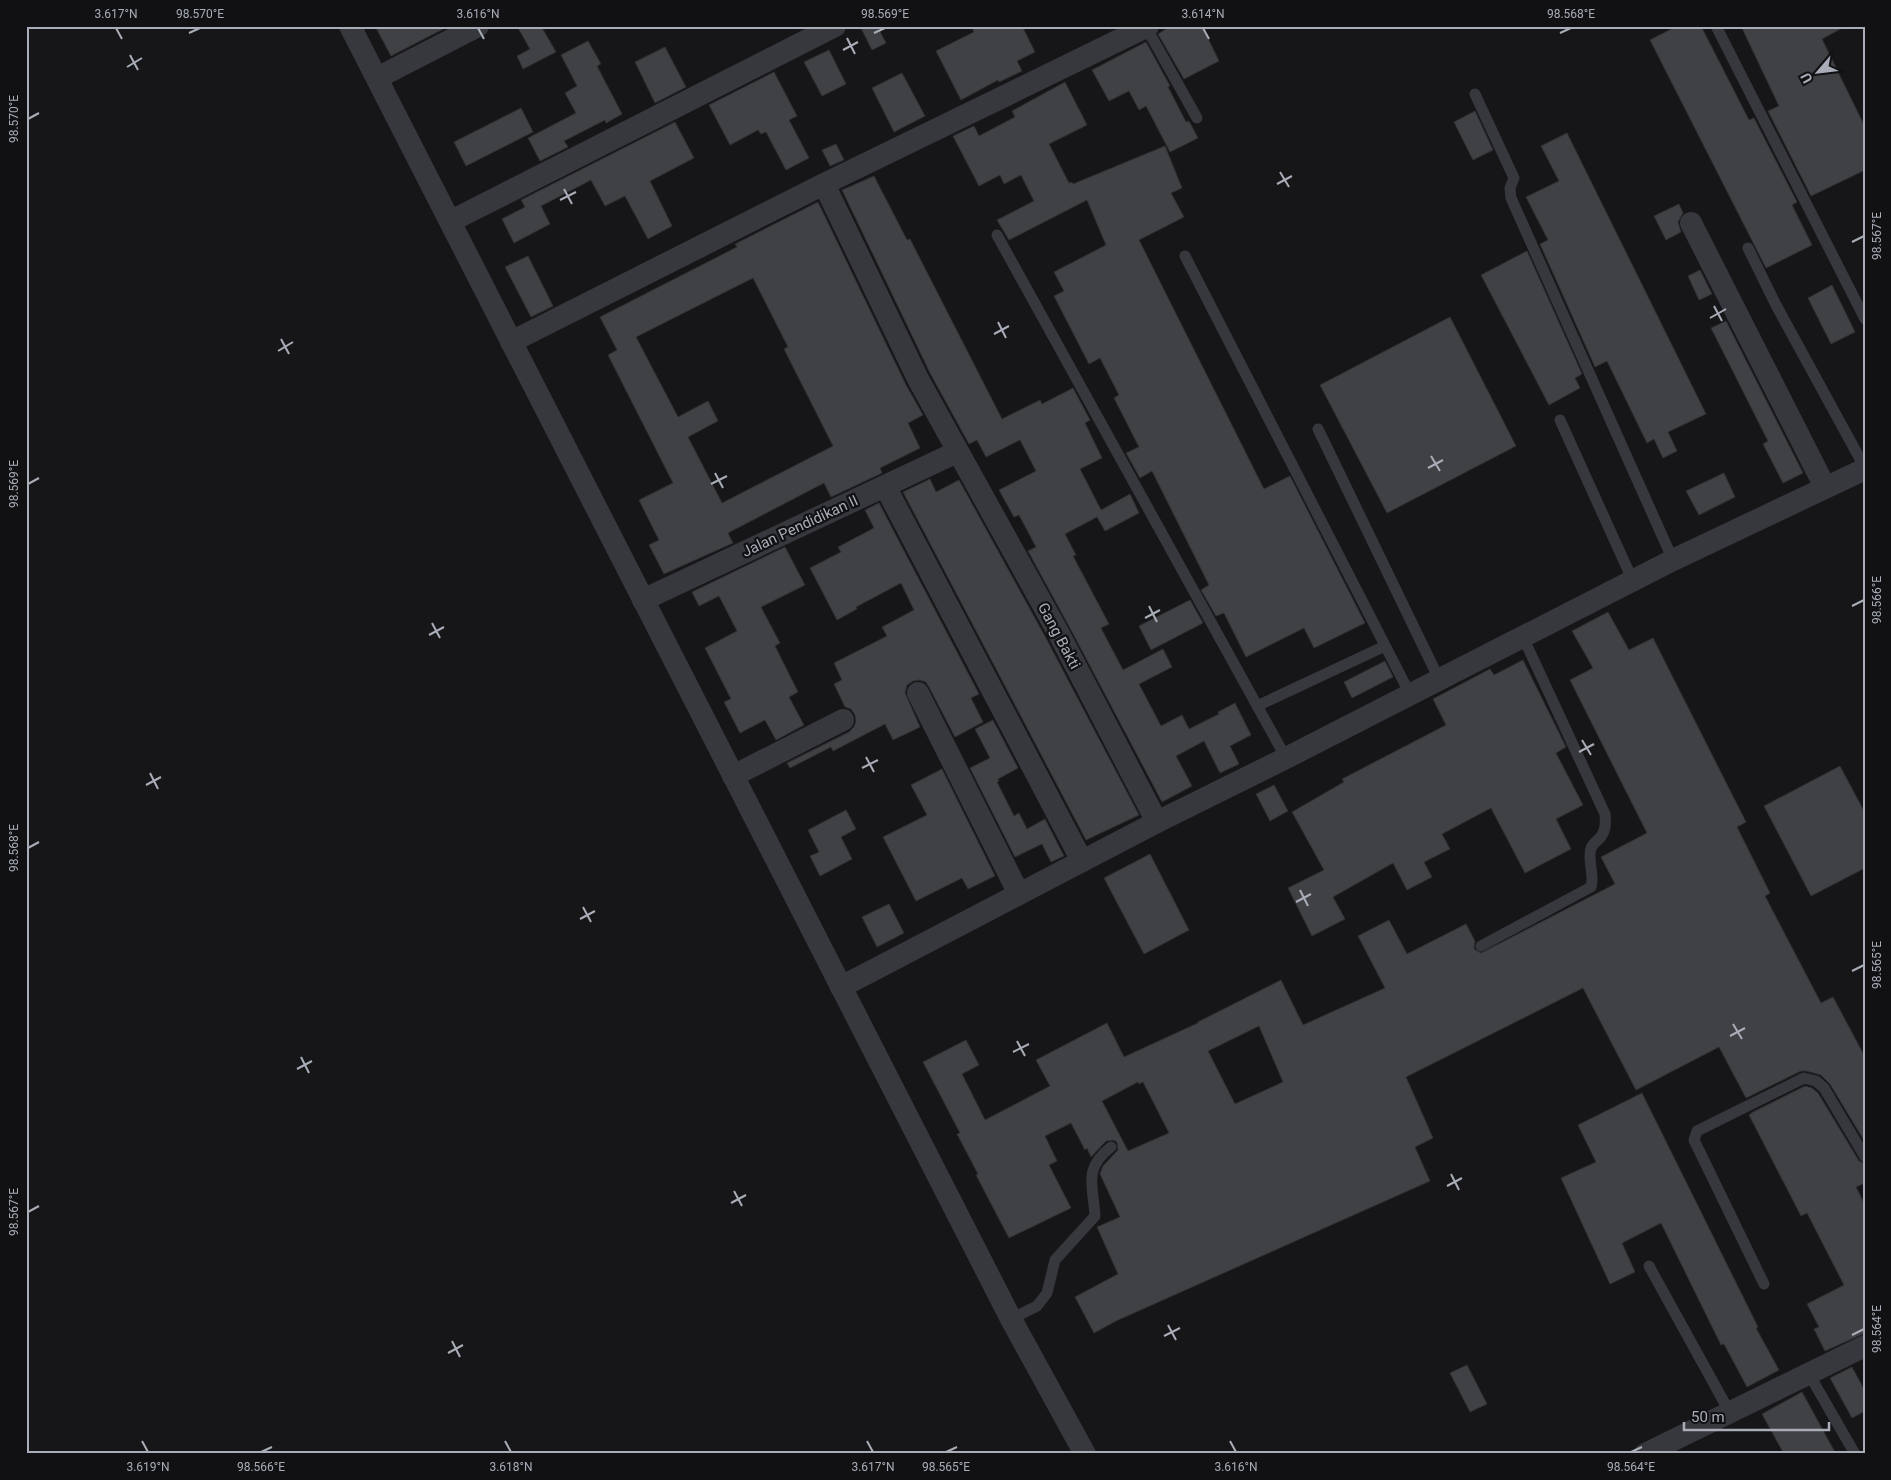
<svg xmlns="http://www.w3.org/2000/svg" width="1891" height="1480" font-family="Roboto,sans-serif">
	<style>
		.building { fill: #404145; stroke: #303034; fill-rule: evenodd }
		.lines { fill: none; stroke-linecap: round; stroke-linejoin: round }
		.lane { stroke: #37383d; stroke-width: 11 }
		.street { stroke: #37383d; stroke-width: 22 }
		.ticks { fill: none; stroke: #a8adb8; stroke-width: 2 }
		.labels { text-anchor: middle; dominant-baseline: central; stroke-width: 4.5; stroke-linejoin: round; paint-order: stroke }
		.street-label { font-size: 15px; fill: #a8adb8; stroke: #111113 }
		.neatline { fill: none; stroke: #a8adb8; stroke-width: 2 }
		.ticks-label { font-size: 12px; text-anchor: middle; fill: #a8adb8 }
	</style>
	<rect width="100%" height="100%" fill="#161618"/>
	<g class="building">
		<path d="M 375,26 L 449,26 L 391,56 Z"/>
		<path d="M 517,26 L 541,26 L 556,52 L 523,69 L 517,56 L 530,49 Z"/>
		<path d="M 860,26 L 877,26 L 886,43 L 872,50 Z"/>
		<path d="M 971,26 L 1022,26 L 1035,52 L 1017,61 L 1022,71 L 999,82 L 998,80 L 961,100 L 936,51 L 974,32 Z"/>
		<path d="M 1171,26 L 1202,26 L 1219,61 L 1184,79 L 1158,34 Z"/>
		<path d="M 1677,26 L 1701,26 L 1749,120 L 1754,118 L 1797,202 L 1792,205 L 1812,245 L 1766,268 L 1650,40 Z"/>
		<path d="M 1741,26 L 1846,26 L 1822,39 L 1865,127 L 1865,170 L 1811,196 L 1768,111 L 1779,106 Z"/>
		<path d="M 588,41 L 601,64 L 597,66 L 622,114 L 606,123 L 605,120 L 564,141 L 568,147 L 540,161 L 528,138 L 576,113 L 565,93 L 577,86 L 561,55 Z"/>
		<path d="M 1146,42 L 1170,86 L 1168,87 L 1186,122 L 1189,121 L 1198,138 L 1170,152 L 1146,106 L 1139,110 L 1129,91 L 1109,101 L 1092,70 Z"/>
		<path d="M 665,47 L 686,87 L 655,103 L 635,62 Z"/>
		<path d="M 829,50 L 846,84 L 822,96 L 804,62 Z"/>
		<path d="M 774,72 L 797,116 L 789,120 L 809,158 L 786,170 L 766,132 L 761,134 L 758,130 L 730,145 L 709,105 Z"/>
		<path d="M 902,73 L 925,116 L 894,132 L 872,88 Z"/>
		<path d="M 1065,82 L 1087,125 L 1049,144 L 1069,183 L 1072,182 L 1073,184 L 1165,146 L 1182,188 L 1171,193 L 1184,217 L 1139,240 L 1264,489 L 1290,476 L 1365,623 L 1314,648 L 1304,628 L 1246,657 L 1224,613 L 1216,616 L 1201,590 L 1209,585 L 1152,471 L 1140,478 L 1126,453 L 1139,447 L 1114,398 L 1119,395 L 1100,358 L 1089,364 L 1054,296 L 1064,291 L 1054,272 L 1106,245 L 1087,200 L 1009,240 L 997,220 L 1034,201 L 1021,175 L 1004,184 L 1000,175 L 979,186 L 953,136 L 974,126 L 979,136 L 1015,117 L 1012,111 Z"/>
		<path d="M 521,108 L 533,132 L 466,166 L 454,142 Z"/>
		<path d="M 1475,111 L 1493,150 L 1473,160 L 1454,122 Z"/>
		<path d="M 675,122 L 694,158 L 650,181 L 672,226 L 648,239 L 625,196 L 605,206 L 591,180 L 541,206 L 550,224 L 514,243 L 502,219 L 525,207 L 521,200 Z"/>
		<path d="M 1567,133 L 1706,414 L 1668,432 L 1677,451 L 1663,458 L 1654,439 L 1647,443 L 1607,361 L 1595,367 L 1540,244 L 1548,240 L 1526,197 L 1559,181 L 1541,146 Z"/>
		<path d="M 836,144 L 844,160 L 830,166 L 822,150 Z"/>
		<path d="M 874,176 L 907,240 L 910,239 L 1002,419 L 1040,400 L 1042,404 L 1073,388 L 1090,420 L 1085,423 L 1102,458 L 1080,469 L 1101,510 L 1130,494 L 1139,513 L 1105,531 L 1097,517 L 1065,534 L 1076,555 L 1073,556 L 1109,624 L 1101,628 L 1123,670 L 1163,649 L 1172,667 L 1139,684 L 1161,726 L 1182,715 L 1189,729 L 1219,714 L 1218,712 L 1235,703 L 1251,735 L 1230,746 L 1239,764 L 1220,773 L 1204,741 L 1176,756 L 1192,786 L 1162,802 L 1070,628 L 1028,551 L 1036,547 L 1019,515 L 1014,517 L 999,490 L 1036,471 L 1020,440 L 986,457 L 977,440 L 969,444 L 930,373 L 842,190 Z"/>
		<path d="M 818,202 L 906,385 L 923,415 L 908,423 L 920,448 L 880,468 L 882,473 L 831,497 L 824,483 L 728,533 L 733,543 L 664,574 L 649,545 L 659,540 L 639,500 L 673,483 L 608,355 L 617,350 L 600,317 L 737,247 L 735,244 ZM 753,278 L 788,347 L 784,349 L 833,446 L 722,503 L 688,437 L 718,421 L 708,401 L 678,417 L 636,337 Z"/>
		<path d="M 1679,204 L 1683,213 L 1678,222 L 1681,232 L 1666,240 L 1654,216 Z"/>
		<path d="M 1527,251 L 1582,374 L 1575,378 L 1580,388 L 1549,405 L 1481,275 Z"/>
		<path d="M 528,256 L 553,306 L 531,317 L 505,267 Z"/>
		<path d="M 1700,270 L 1712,294 L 1699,300 L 1688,276 Z"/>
		<path d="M 1832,285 L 1855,332 L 1831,344 L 1808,298 Z"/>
		<path d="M 1450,317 L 1516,446 L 1387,513 L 1320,385 Z"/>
		<path d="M 1726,321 L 1803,473 L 1783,483 L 1763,444 L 1768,441 L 1711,328 Z"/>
		<path d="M 1724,473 L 1735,497 L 1699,515 L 1686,491 Z"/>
		<path d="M 930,479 L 936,492 L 959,480 L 1047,640 L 1139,815 L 1086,840 L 903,492 Z"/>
		<path d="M 879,503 L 979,694 L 971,698 L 983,722 L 955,737 L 929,687 L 926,682 L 919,680 L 913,681 L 907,685 L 905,693 L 920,727 L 893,740 L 885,724 L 833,751 L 831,747 L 790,768 L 787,763 L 849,732 L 854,727 L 856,721 L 855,715 L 851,709 L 845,707 L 834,684 L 842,680 L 834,663 L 887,636 L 882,627 L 914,610 L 901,583 L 856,607 L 857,609 L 837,620 L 810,568 L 841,552 L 838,547 L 874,528 L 865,510 Z"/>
		<path d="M 785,547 L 805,585 L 761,607 L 780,643 L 775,646 L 798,692 L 789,697 L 804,725 L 776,740 L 765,720 L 740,733 L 724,702 L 731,699 L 705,648 L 737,631 L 719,596 L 699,606 L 692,592 Z"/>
		<path d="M 1190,600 L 1203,623 L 1151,650 L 1139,626 Z"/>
		<path d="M 1608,612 L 1629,650 L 1653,638 L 1746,822 L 1737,827 L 1770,893 L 1765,896 L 1821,1003 L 1833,997 L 1865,1057 L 1865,1142 L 1830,1084 L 1821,1075 L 1806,1071 L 1801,1071 L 1746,1098 L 1719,1047 L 1636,1090 L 1583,988 L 1406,1077 L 1433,1138 L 1415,1147 L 1430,1181 L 1116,1321 L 1094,1333 L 1075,1297 L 1118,1274 L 1097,1227 L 1120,1217 L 1100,1174 L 1103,1166 L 1118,1150 L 1117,1142 L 1113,1140 L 1106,1141 L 1091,1157 L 1087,1148 L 1085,1150 L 1071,1123 L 1045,1136 L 1057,1161 L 1049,1165 L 1071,1208 L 1009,1238 L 976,1175 L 978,1174 L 957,1134 L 960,1133 L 923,1062 L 966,1040 L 979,1065 L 962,1074 L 985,1120 L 1050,1086 L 1036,1060 L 1107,1023 L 1124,1057 L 1198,1023 L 1198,1022 L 1281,980 L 1303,1025 L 1385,988 L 1358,936 L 1389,920 L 1407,954 L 1466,924 L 1475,941 L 1474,949 L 1481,953 L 1615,884 L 1601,857 L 1647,833 L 1570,680 L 1593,668 L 1572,631 ZM 1259,1026 L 1283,1082 L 1235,1104 L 1208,1051 ZM 1138,1082 L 1139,1084 L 1143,1082 L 1169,1133 L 1128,1151 L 1102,1101 Z"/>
		<path d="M 1523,660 L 1566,747 L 1556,753 L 1583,805 L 1556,819 L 1571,849 L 1525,873 L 1491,808 L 1442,834 L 1450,849 L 1424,862 L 1432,877 L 1407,890 L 1393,863 L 1333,897 L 1345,919 L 1312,936 L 1288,888 L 1324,870 L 1292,812 L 1344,782 L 1342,779 L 1446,725 L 1433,699 L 1490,669 L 1494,675 Z"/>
		<path d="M 1385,661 L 1393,677 L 1352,698 L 1344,682 Z"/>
		<path d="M 993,720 L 1018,768 L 998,779 L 999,781 L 997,782 L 1014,816 L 1019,813 L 1027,829 L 1045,819 L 1064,856 L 1051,862 L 1042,844 L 1015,857 L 970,768 L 990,758 L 975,729 Z"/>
		<path d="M 1840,766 L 1865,813 L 1865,868 L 1811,896 L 1764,806 Z"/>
		<path d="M 942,769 L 995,876 L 968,889 L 962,878 L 916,901 L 883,837 L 927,815 L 911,785 Z"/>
		<path d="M 1274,785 L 1288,811 L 1270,821 L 1256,794 Z"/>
		<path d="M 846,810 L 856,829 L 841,837 L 852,859 L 820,876 L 810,856 L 819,852 L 808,830 Z"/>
		<path d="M 1150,854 L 1189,930 L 1144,954 L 1104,878 Z"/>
		<path d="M 889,904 L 904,933 L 877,947 L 862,917 Z"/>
		<path d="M 1805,1086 L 1812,1088 L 1818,1093 L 1859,1161 L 1865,1164 L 1865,1183 L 1856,1187 L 1865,1205 L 1865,1333 L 1825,1351 L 1814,1329 L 1819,1327 L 1807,1304 L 1844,1285 L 1807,1213 L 1801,1216 L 1749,1115 L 1753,1112 Z"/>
		<path d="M 1642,1093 L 1758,1327 L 1756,1328 L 1779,1370 L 1747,1387 L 1724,1344 L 1721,1345 L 1661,1223 L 1622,1243 L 1635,1272 L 1610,1284 L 1561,1178 L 1596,1162 L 1578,1125 Z"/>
		<path d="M 1467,1365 L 1487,1404 L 1470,1412 L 1450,1373 Z"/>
		<path d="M 1852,1367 L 1865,1391 L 1865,1411 L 1852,1418 L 1830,1378 Z"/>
		<path d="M 1802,1392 L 1836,1454 L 1784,1454 L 1762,1414 Z"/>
	</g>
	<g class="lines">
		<g class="lane">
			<path d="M 1716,26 L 1865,319"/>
			<path d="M 1146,27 L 1197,118"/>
			<path d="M 1475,94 L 1514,178 L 1510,188 L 1511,198 L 1673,560"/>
			<path d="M 997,235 L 1286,758"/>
			<path d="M 1748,248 L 1776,305 L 1865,468"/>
			<path d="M 1185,256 L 1410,694"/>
			<path d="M 1560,420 L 1633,581"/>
			<path d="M 1318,429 L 1439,679"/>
			<path d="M 1257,706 L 1385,646"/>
			<path d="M 1481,946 L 1591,887 C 1595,874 1587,862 1591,848 C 1593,844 1595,842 1599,839 C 1606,832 1606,823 1605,814 L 1523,637"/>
			<path d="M 1649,1266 L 1729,1411"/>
			<path d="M 1764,1284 L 1694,1140 L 1697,1131 L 1804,1078 L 1816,1081 L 1824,1088 L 1865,1157"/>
			<path d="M 1011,1319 L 1037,1306 L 1047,1293 L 1055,1260 L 1095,1216 C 1093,1184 1083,1169 1111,1147"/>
			<path d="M 1809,1374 L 1855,1454"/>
		</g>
		<g class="street">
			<path d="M 350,26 L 1011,1319 L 1085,1454"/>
			<path d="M 377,78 L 478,26"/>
			<path d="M 824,184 L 918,379 L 1059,634 L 1157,822"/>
			<path d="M 451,221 L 835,26"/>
			<path d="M 1691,223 L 1825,487"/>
			<path d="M 511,342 L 824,184 L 1148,26"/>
			<path d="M 885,486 L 1082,861"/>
			<path d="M 643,600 L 957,452"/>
			<path d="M 918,693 L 1019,894"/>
			<path d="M 733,776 L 843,720"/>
			<path d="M 841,987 L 1157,822 L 1286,758 L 1673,560 L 1865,469"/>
			<path d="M 1645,1454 L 1865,1346"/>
		</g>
	</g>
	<path class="ticks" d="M 116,28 L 122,39M 478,28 L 484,39M 1203,28 L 1209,39M 189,33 L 200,28M 874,33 L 885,28M 1560,33 L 1571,28M 847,38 L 855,54M 843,50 L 858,42M 130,55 L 138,70M 127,67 L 142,58M 28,119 L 39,113M 1280,172 L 1289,187M 1277,184 L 1292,176M 564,189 L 572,204M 560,200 L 576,192M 1852,242 L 1864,236M 1714,306 L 1722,321M 1710,318 L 1726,309M 998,322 L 1006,338M 994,334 L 1009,326M 281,339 L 289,354M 278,351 L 293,342M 1431,456 L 1440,471M 1428,468 L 1443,460M 715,473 L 723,488M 28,484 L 39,478M 711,484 L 727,476M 1149,606 L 1157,622M 1852,606 L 1864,600M 1145,618 L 1160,610M 432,623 L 440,638M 429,635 L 444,627M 1582,740 L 1591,755M 1579,752 L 1594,744M 866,757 L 874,772M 862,768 L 878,760M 150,773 L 158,789M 146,785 L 161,777M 28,848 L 39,842M 1300,890 L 1308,906M 1296,902 L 1311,894M 583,907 L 591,922M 580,919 L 595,911M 1852,971 L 1864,965M 1733,1024 L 1742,1039M 1730,1036 L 1745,1028M 1017,1041 L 1025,1056M 1013,1052 L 1029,1044M 301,1057 L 309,1073M 297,1069 L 312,1061M 1451,1174 L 1459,1190M 1447,1186 L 1462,1178M 734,1191 L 742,1206M 731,1203 L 746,1195M 28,1212 L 39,1206M 1168,1325 L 1176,1340M 1852,1335 L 1864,1329M 1164,1336 L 1180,1328M 452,1341 L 460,1357M 448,1353 L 463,1345M 142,1441 L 148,1452M 505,1441 L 511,1452M 867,1441 L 873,1452M 1230,1441 L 1236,1452M 261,1452 L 272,1447M 946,1452 L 957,1447M 1631,1452 L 1642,1447"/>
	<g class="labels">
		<g class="street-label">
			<text transform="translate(800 526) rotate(-25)">Jalan Pendidikan II</text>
			<text transform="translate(1059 636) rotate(62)">Gang Bakti</text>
		</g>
	</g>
	<rect width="1891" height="1480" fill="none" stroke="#111113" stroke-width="55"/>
	<g transform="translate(1818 72) rotate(242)" stroke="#111113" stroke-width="4" paint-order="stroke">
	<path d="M0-4L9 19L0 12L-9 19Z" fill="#a8adb8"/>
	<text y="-8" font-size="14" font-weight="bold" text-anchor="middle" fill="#a8adb8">U</text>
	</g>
	<path d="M1684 1422v8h145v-8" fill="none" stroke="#a8adb8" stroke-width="2.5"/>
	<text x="1691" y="1422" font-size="15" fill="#a8adb8" stroke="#111113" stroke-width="4" paint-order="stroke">50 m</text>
	<rect x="28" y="28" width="1836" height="1424" class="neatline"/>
	<g class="ticks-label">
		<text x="116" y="18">3.617°N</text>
		<text x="200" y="18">98.570°E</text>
		<text x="478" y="18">3.616°N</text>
		<text x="885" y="18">98.569°E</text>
		<text x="1203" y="18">3.614°N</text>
		<text x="1571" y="18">98.568°E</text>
		<text transform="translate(14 119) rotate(-90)" y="4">98.570°E</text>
		<text transform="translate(1877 236) rotate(-90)" y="4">98.567°E</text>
		<text transform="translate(14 484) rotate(-90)" y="4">98.569°E</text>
		<text transform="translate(1877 600) rotate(-90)" y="4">98.566°E</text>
		<text transform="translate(14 848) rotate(-90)" y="4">98.568°E</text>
		<text transform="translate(1877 965) rotate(-90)" y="4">98.565°E</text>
		<text transform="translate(14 1212) rotate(-90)" y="4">98.567°E</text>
		<text transform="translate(1877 1329) rotate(-90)" y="4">98.564°E</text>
		<text x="148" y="1471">3.619°N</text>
		<text x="261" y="1471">98.566°E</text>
		<text x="511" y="1471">3.618°N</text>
		<text x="873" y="1471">3.617°N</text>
		<text x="946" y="1471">98.565°E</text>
		<text x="1236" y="1471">3.616°N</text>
		<text x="1631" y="1471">98.564°E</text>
	</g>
</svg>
